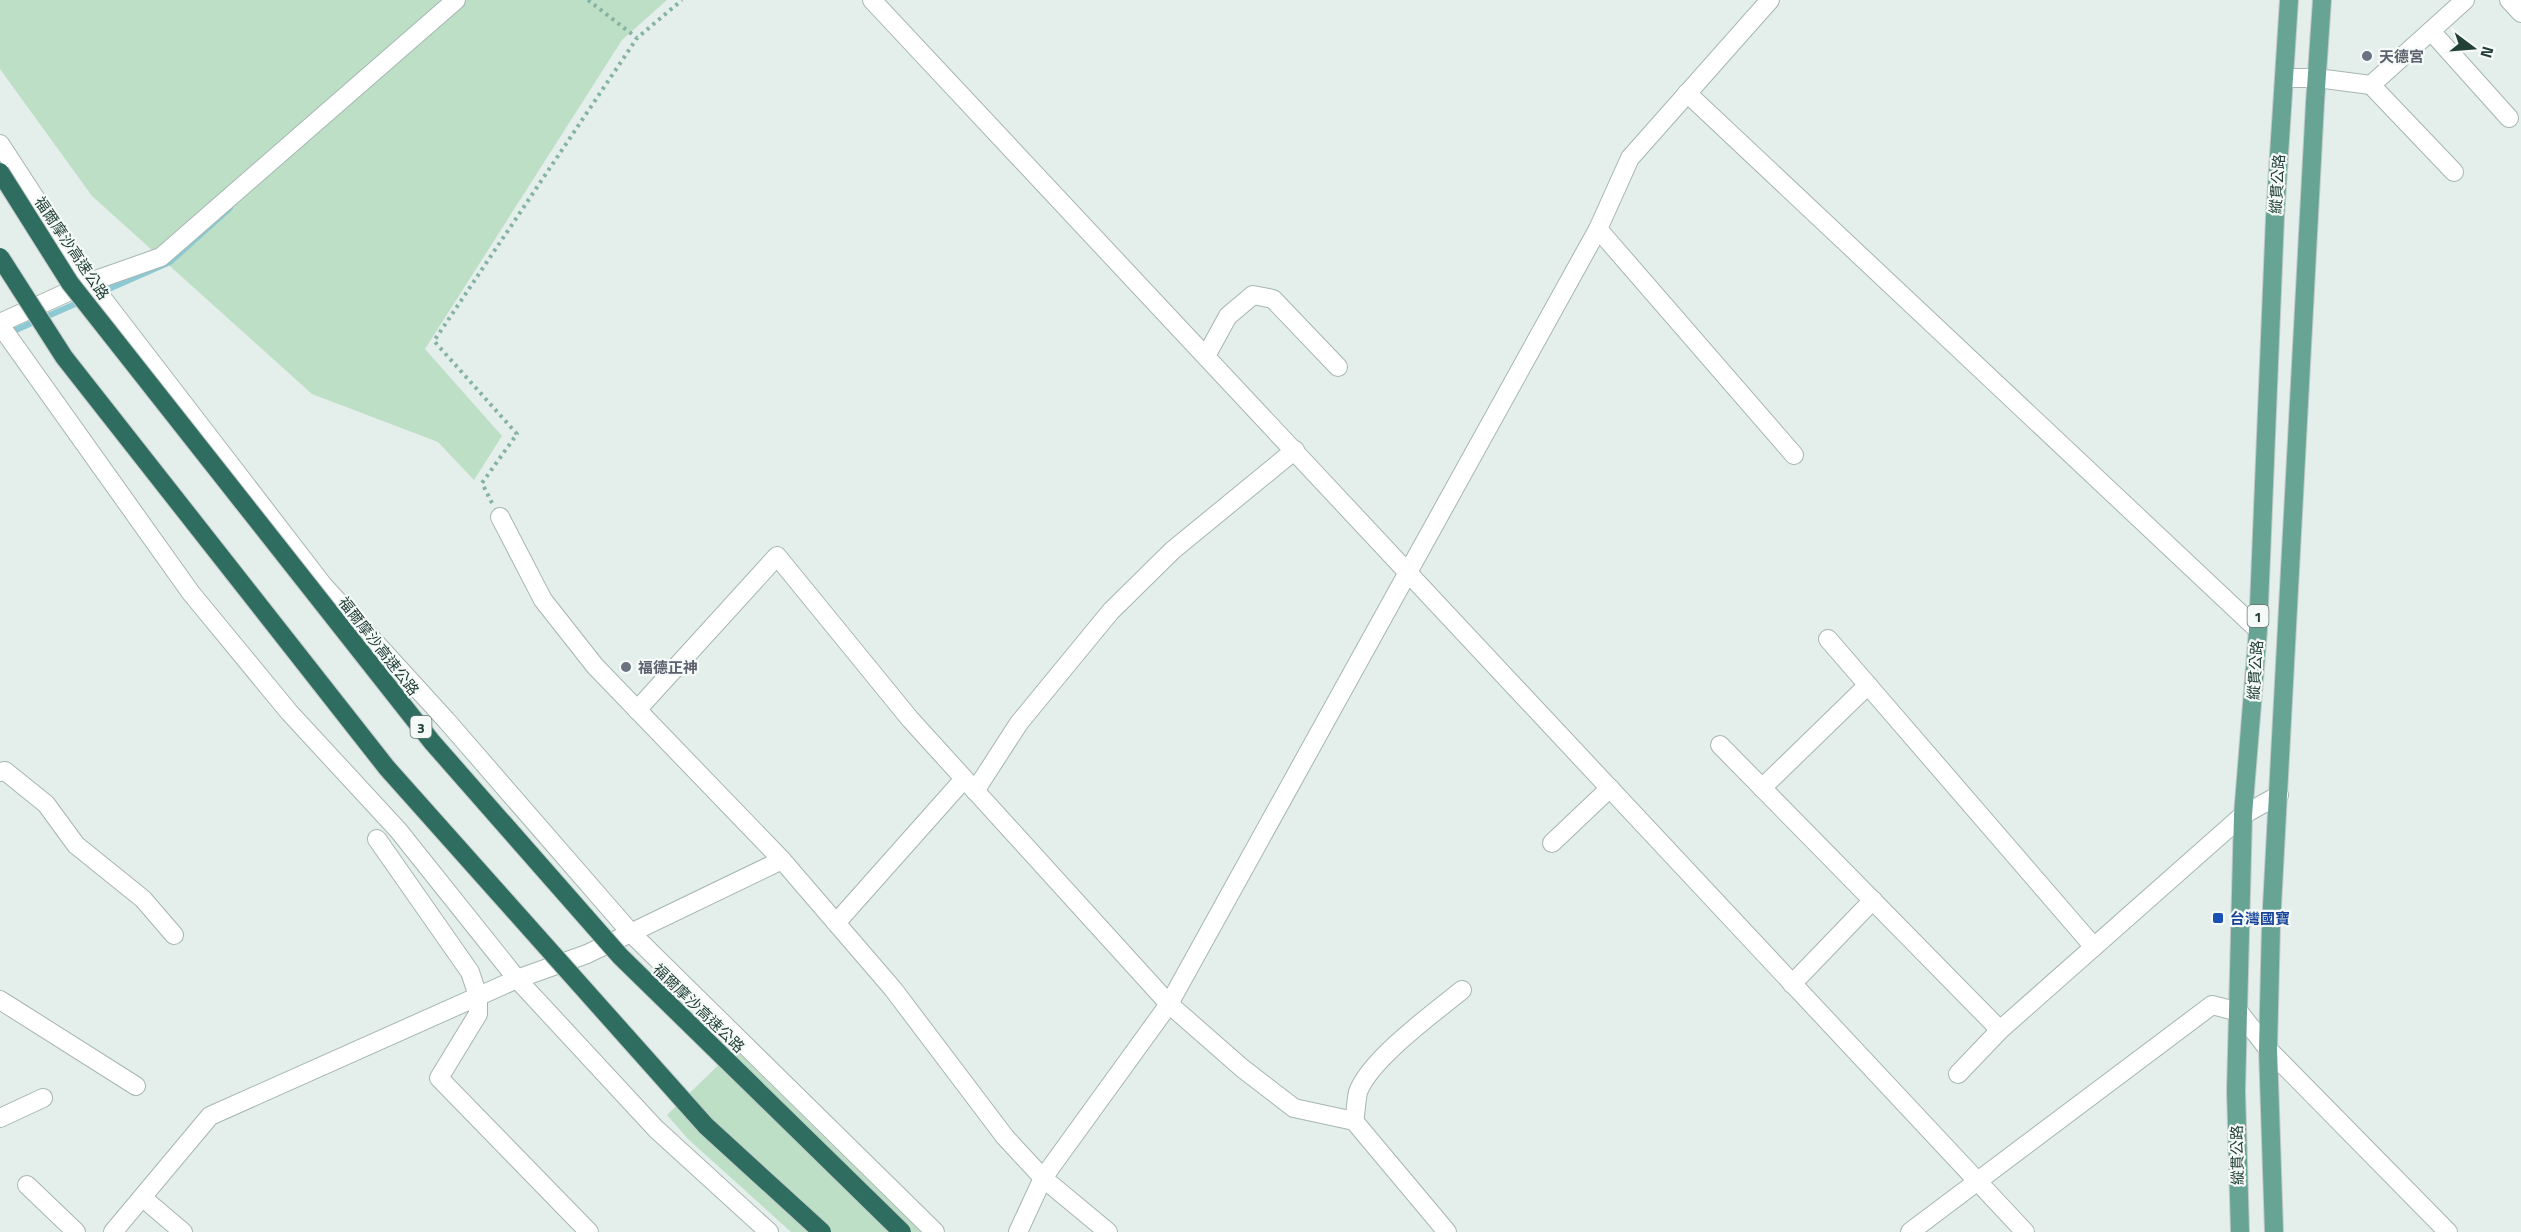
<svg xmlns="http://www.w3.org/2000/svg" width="2521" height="1232" font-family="'Titillium Web','Noto Sans TC',sans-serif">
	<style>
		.green { fill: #bddfc6 }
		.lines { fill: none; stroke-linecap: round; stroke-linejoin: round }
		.stream { stroke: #8cc9d3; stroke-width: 6 }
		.minor-casing { stroke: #a6b6b1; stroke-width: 20 }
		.major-casing { stroke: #c1cac7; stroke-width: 20 }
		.path { stroke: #84b2a3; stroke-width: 4; stroke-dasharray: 3 4.5; stroke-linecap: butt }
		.minor { stroke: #fff; stroke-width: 18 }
		.major { stroke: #68a494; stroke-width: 18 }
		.highway-bridge-casing { stroke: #c1cac7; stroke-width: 20; stroke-linecap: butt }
		.highway-bridge { stroke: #2e6d5f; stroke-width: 18 }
		.worship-dot { fill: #6b7280; stroke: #f5faf8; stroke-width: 2 }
		.transit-dot { fill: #1a4fb4; stroke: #f5faf8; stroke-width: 2 }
		.labels { text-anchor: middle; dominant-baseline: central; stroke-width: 4.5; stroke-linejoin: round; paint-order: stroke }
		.shield { fill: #f5faf8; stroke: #627872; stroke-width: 1.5 }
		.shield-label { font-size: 14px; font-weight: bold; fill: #234038 }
		.worship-label { font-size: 15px; font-weight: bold; fill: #5b616d; stroke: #f5faf8; text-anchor: start }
		.street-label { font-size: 15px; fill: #234038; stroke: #f5faf8 }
		.transit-label { font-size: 15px; font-weight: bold; fill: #164399; stroke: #f5faf8; text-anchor: start }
	</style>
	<rect width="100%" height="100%" fill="#e4eeea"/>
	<g class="green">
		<path d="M 0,0 L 667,0 L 622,40 L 425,349 L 502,436 L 474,480 L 438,442 L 312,394 L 92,196 L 0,69 Z"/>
		<path d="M 735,1049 L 759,1073 L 921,1232 L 791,1232 L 688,1139 L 667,1115 Z"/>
	</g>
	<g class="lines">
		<g class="stream">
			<path d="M 102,292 L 170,262 L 230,208"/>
			<path d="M 9,333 L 82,301"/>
		</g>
		<g class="minor-casing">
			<g id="minor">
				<path d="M 872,0 L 2025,1232"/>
				<path d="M 2509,0 L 2521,13"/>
				<path d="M 2431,31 L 2509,118"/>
				<path d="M 2286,78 L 2317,78 L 2371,85 L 2465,0"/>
				<path d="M 2371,85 L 2454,172"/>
				<path d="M 1687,93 L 2258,630"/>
				<path d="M 0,144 L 90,282 L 323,585 L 446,720 L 631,933 L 935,1232"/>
				<path d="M 1598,229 L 1794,455"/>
				<path d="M 0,323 L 90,282 L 161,257 L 456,0"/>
				<path d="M 0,325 L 191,593 L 289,712 L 398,830 L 517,979 L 656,1129 L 769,1232"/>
				<path d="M 1206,356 L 1228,316 L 1253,295 L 1273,299 L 1338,367"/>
				<path d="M 500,517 L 543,600 L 595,666 L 782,860 L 893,989 L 1005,1137 L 1043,1178 L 1108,1232"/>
				<path d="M 1828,639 L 2094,947"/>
				<path d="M 637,710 L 777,556 L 910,719 L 1169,1004 L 1242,1068 L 1294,1108 L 1354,1121 L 1447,1232"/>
				<path d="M 1720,745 L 2000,1030"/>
				<path d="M 0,772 L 5,771 L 46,804 L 76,845 L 143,899 L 174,935"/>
				<path d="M 1762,788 L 1868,685"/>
				<path d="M 975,791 L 1019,723 L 1111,611 L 1173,550 L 1295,450"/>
				<path d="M 377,839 L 470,972 L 478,996 L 478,1014 L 439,1078 L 589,1232"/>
				<path d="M 1552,843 L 1610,788"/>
				<path d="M 836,923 L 964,779"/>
				<path d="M 1792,984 L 1873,900"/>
				<path d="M 0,1000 L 136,1086"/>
				<path d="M 1958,1074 L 2000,1030 L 2243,815 L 2279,795"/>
				<path d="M 0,1118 L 43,1098"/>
				<path d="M 1354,1121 C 1356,1112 1356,1101 1358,1092 C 1370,1059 1434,1013 1462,990"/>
				<path d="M 27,1185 L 76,1232"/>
				<path d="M 143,1198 L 183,1232"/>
				<path d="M 113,1232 L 210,1116 L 517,979 L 587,954 L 782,860"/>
				<path d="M 1018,1232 L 1043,1178 L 1169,1004 L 1598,229 L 1630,158 L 1770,0"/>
				<path d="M 1910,1232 L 2212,1005 L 2239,1012 L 2268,1049 L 2448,1232"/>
			</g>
		</g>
		<g class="major-casing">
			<g id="major">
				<path d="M 2240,1232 L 2236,1091 L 2243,815 L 2258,630 L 2275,217 L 2289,0"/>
				<path d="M 2274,1232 L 2268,1049 L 2271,925 L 2315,103 L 2322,0"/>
			</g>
		</g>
		<g class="path">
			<path d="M 588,0 L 637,38 L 682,0"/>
			<path d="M 492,503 L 482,483 L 517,434 L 434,341 L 637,38"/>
		</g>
		<use href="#minor" class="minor"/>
		<use href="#major" class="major"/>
		<g class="highway-bridge-casing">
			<g id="highway-bridge">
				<path d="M 0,172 L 70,283 L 432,742 L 620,956 L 902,1232"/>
				<path d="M 0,257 L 64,357 L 387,768 L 706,1126 L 822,1232"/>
			</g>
		</g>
		<use href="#highway-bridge" class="highway-bridge"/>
	</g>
	<g class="worship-dot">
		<circle cx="2367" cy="56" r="6"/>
		<circle cx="626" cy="667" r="6"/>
	</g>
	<rect class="transit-dot" x="2212" y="912" width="12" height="12" rx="3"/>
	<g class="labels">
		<g class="shield">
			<rect x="2247.5" y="605" width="21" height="22" rx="4.5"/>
			<rect x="410.5" y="716" width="21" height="22" rx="4.5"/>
		</g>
		<g class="shield-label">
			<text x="2258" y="616">1</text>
			<text x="421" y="727">3</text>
		</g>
		<g class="worship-label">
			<text x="2379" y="56">天德宮</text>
			<text x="638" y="667">福德正神</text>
		</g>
		<g class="street-label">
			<text transform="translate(2277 184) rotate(-86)">縱貫公路</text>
			<text transform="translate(72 248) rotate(56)">福爾摩沙高速公路</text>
			<text transform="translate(379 646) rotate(52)">福爾摩沙高速公路</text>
			<text transform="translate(2255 670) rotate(-86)">縱貫公路</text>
			<text transform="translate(699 1008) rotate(44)">福爾摩沙高速公路</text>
			<text transform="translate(2237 1155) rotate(-91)">縱貫公路</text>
		</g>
		<g class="transit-label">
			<text x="2230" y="918">台灣國寶</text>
		</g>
	</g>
	<g transform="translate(2473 48) rotate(106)" stroke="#f5faf8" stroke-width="4.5" paint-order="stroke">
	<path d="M0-4.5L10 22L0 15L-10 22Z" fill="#234038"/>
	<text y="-9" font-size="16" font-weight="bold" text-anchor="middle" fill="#234038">N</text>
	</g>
</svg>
